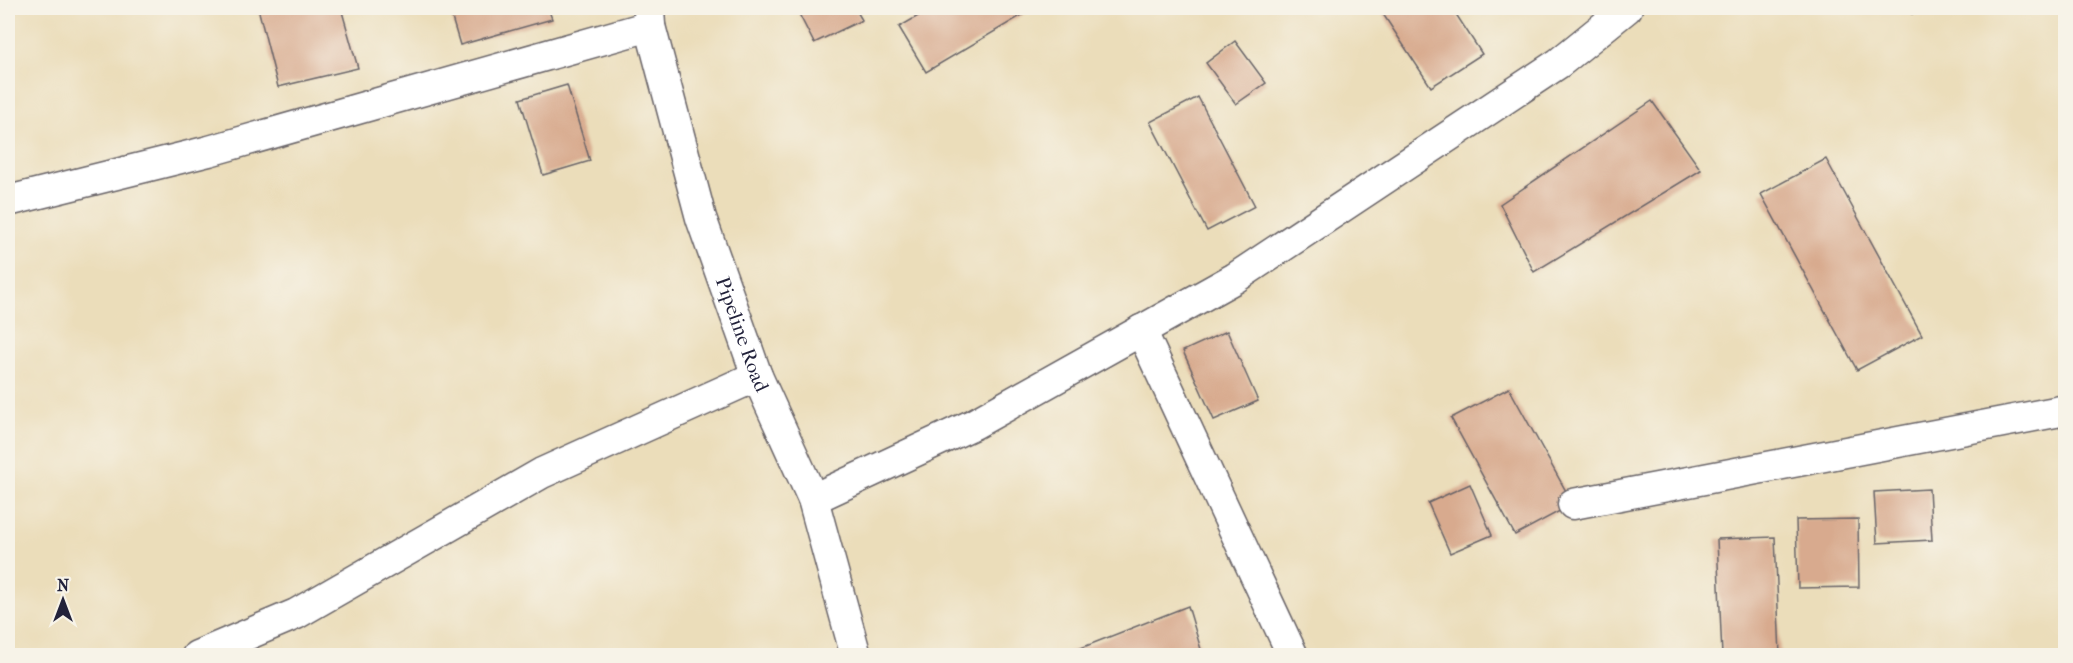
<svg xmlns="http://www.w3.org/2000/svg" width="2073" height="663" font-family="'IM FELL French Canon',serif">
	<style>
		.building { fill: #d8aa8e }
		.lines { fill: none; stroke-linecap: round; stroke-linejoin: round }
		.minor-casing { stroke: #686367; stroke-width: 33 }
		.minor { stroke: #fff; stroke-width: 30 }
		.labels { text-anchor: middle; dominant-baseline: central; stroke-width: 6; stroke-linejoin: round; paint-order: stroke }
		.street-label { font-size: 20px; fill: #22223b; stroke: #f7f3e8 }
	</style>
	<rect width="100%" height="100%" fill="#f7f3e8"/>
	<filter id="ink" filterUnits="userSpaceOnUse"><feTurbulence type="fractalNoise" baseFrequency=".0167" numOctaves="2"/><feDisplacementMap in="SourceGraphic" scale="12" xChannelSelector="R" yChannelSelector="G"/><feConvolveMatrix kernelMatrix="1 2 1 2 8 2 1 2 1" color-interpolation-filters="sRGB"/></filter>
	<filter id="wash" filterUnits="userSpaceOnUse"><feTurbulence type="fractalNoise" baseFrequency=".008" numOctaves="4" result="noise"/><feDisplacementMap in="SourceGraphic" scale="24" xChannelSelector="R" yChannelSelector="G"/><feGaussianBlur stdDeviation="1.35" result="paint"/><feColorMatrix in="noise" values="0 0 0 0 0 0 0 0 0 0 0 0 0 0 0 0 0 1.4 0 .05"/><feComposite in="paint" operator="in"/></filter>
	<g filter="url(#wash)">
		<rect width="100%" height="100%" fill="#ebddba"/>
		<g id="blocks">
			<g class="building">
				<path d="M 258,8 L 341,8 L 358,68 L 278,87 Z"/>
				<path d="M 449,8 L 548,8 L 552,19 L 460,45 Z"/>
				<path d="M 796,8 L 855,8 L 862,20 L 814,43 Z"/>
				<path d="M 932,8 L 1034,8 L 926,72 L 899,27 Z"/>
				<path d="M 1379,8 L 1452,8 L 1482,54 L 1431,87 Z"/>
				<path d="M 1906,8 L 1920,8 L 1912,14 Z"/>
				<path d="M 1235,41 L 1266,83 L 1236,104 L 1206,63 Z"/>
				<path d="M 567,85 L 590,161 L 543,175 L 520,99 Z"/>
				<path d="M 1198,97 L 1255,206 L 1207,231 L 1150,122 Z"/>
				<path d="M 1652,101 L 1701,170 L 1534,272 L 1500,204 Z"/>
				<path d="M 1826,159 L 1922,335 L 1857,370 L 1761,194 Z"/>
				<path d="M 1227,331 L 1258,401 L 1214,420 L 1183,351 Z"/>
				<path d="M 1509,388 L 1573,504 L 1515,535 L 1451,418 Z"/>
				<path d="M 1470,484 L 1492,535 L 1450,553 L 1428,503 Z"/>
				<path d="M 1929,489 L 1932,540 L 1877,543 L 1874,492 Z"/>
				<path d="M 1858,519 L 1859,587 L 1798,588 L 1796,520 Z"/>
				<path d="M 1775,537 L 1780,656 L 1722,656 L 1717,539 Z"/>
				<path d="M 1188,606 L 1203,656 L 1063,656 L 1063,655 Z"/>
				<path d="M 320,650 L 322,656 L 308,656 Z"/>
			</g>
		</g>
	</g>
	<g filter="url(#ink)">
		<use href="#blocks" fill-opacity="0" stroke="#686367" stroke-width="1.5"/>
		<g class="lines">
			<g class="minor-casing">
				<g id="minor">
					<path id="s1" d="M 649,8 L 650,26 L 701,218 L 757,376 L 813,499 L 856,656"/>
					<path d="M 8,201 L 209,151 L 650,26"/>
					<path d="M 1141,330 L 1293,656"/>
					<path d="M 813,499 L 974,424 L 1235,278 L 1559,63 L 1627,8"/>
					<path d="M 1573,504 L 2066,410"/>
					<path d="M 197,656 L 296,614 L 542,473 L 757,376"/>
				</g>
			</g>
			<use href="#minor" class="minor"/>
		</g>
	</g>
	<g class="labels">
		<g class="street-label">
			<text stroke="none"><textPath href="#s1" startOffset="340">Pipeline Road</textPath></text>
		</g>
	</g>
	<rect width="2073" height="663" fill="none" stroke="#f7f3e8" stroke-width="30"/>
	<g transform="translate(63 600)" stroke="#f7f3e8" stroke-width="4.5" paint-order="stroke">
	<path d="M0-4.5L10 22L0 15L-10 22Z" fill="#22223b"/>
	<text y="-9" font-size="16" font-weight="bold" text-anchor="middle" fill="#22223b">N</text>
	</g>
</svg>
